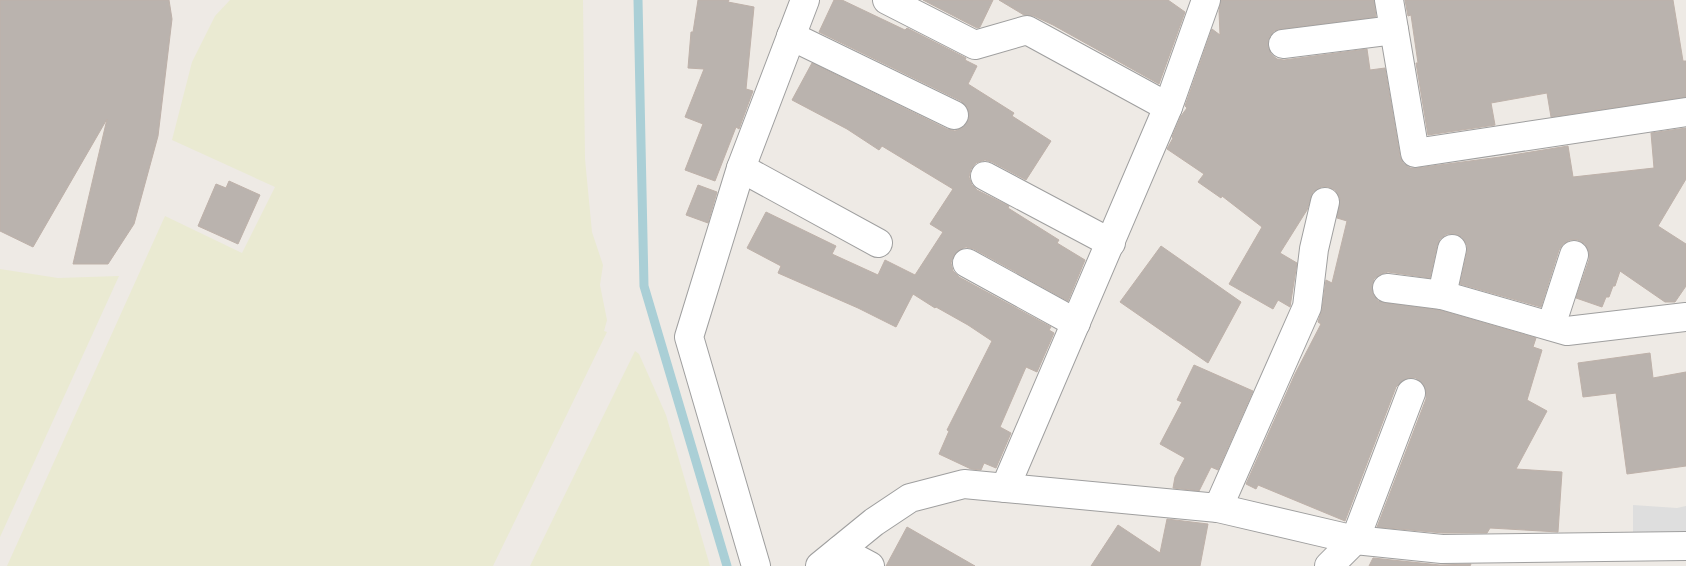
<svg xmlns="http://www.w3.org/2000/svg" width="1686" height="566" font-family="'Open Sans',sans-serif">
	<style>
		.farmland { fill: #eaead2 }
		.parking { fill: #dedede }
		.lines { fill: none; stroke-linecap: round; stroke-linejoin: round }
		.stream { stroke: #aacfd6; stroke-width: 9 }
		.building { fill: #bab3ae; stroke: #beb1a9 }
		.minor-casing { stroke: #9f9f9f; stroke-width: 30 }
		.minor { stroke: #fff; stroke-width: 28 }
	</style>
	<rect width="100%" height="100%" fill="#eeeae5"/>
	<g class="farmland">
		<path d="M 230,0 L 583,0 L 585,159 L 592,232 L 603,265 L 600,285 L 607,320 L 604,331 L 607,332 L 493,566 L 7,566 L 165,216 L 242,253 L 275,187 L 172,140 L 192,62 L 215,16 Z"/>
		<path d="M 0,269 L 58,278 L 119,276 L 0,537 Z"/>
		<path d="M 635,351 L 639,354 L 666,415 L 710,566 L 530,566 Z"/>
	</g>
	<path class="parking" d="M 1633,505 L 1677,508 L 1686,506 L 1686,532 L 1633,532 Z"/>
	<g class="lines">
		<path class="stream" d="M 638,0 L 644,286 L 727,566"/>
	</g>
	<g class="building">
		<path d="M 0,0 L 169,0 L 172,19 L 158,136 L 134,224 L 108,264 L 73,264 L 107,119 L 33,247 L 0,231 Z"/>
		<path d="M 698,0 L 729,0 L 728,2 L 754,7 L 746,89 L 753,91 L 739,129 L 736,127 L 715,181 L 685,170 L 703,124 L 685,117 L 704,69 L 688,68 L 691,32 L 693,32 Z"/>
		<path d="M 834,0 L 842,0 L 905,30 L 907,28 L 966,58 L 965,60 L 977,66 L 968,84 L 1014,113 L 1012,116 L 1051,141 L 1026,180 L 992,162 L 985,160 L 976,163 L 971,169 L 969,177 L 972,185 L 977,190 L 1009,206 L 1008,208 L 1059,240 L 1057,243 L 1085,260 L 1068,301 L 974,249 L 966,247 L 959,250 L 954,255 L 951,263 L 953,271 L 959,277 L 1051,327 L 1049,330 L 1054,333 L 1037,372 L 1026,367 L 1000,427 L 1011,433 L 996,468 L 984,463 L 981,470 L 971,469 L 939,454 L 949,431 L 947,430 L 992,341 L 968,325 L 936,307 L 935,308 L 913,294 L 896,327 L 858,308 L 778,273 L 781,266 L 747,248 L 766,212 L 836,246 L 832,254 L 878,275 L 885,260 L 915,275 L 943,232 L 930,224 L 953,189 L 882,146 L 879,150 L 847,129 L 792,100 L 812,63 L 947,129 L 955,131 L 962,128 L 968,121 L 969,113 L 967,107 L 961,101 L 819,32 Z"/>
		<path d="M 923,0 L 993,0 L 980,27 L 977,28 Z"/>
		<path d="M 999,0 L 1168,0 L 1185,12 L 1159,84 L 1053,25 L 1034,16 L 1024,15 Z"/>
		<path d="M 1221,0 L 1374,0 L 1376,17 L 1281,29 L 1274,31 L 1269,38 L 1268,46 L 1271,54 L 1277,59 L 1284,60 L 1367,49 L 1370,70 L 1385,68 L 1400,156 L 1403,163 L 1410,168 L 1417,168 L 1500,157 L 1568,146 L 1573,177 L 1654,168 L 1651,133 L 1686,128 L 1686,179 L 1658,226 L 1686,244 L 1686,286 L 1675,302 L 1665,302 L 1620,271 L 1615,286 L 1613,286 L 1609,297 L 1606,297 L 1602,307 L 1576,298 L 1589,260 L 1589,252 L 1585,244 L 1578,240 L 1570,240 L 1563,244 L 1559,250 L 1541,307 L 1460,284 L 1467,252 L 1467,245 L 1462,237 L 1455,234 L 1447,234 L 1440,239 L 1437,246 L 1430,278 L 1388,272 L 1381,274 L 1374,279 L 1372,286 L 1373,294 L 1378,301 L 1385,303 L 1439,310 L 1536,338 L 1533,347 L 1542,350 L 1527,400 L 1547,411 L 1516,469 L 1562,472 L 1558,532 L 1490,528 L 1487,533 L 1443,533 L 1377,527 L 1426,399 L 1426,391 L 1423,384 L 1416,378 L 1408,378 L 1402,381 L 1396,387 L 1345,521 L 1258,485 L 1256,489 L 1246,484 L 1295,374 L 1321,324 L 1318,322 L 1322,309 L 1326,280 L 1332,283 L 1347,221 L 1337,218 L 1340,198 L 1335,190 L 1328,187 L 1321,187 L 1313,192 L 1307,210 L 1280,253 L 1297,263 L 1290,307 L 1278,300 L 1273,309 L 1229,284 L 1262,227 L 1222,196 L 1221,198 L 1198,182 L 1204,174 L 1167,149 L 1173,138 L 1172,137 L 1181,116 L 1187,108 L 1185,106 L 1212,29 L 1220,35 L 1219,11 Z"/>
		<path d="M 1405,0 L 1673,0 L 1683,61 L 1686,61 L 1686,97 L 1551,117 L 1547,93 L 1491,103 L 1495,125 L 1428,135 L 1416,63 L 1418,63 L 1411,15 L 1408,16 Z"/>
		<path d="M 229,181 L 260,195 L 238,244 L 198,226 L 216,184 L 226,188 Z"/>
		<path d="M 698,185 L 717,192 L 708,223 L 686,215 Z"/>
		<path d="M 1161,246 L 1241,302 L 1208,363 L 1120,302 Z"/>
		<path d="M 1650,353 L 1653,378 L 1686,372 L 1686,466 L 1627,474 L 1616,393 L 1583,397 L 1578,363 Z"/>
		<path d="M 1194,365 L 1253,391 L 1218,470 L 1211,467 L 1199,491 L 1173,488 L 1175,477 L 1185,458 L 1160,444 L 1182,402 L 1177,400 Z"/>
		<path d="M 1167,519 L 1208,524 L 1200,566 L 1091,566 L 1118,525 L 1160,553 Z"/>
		<path d="M 907,527 L 975,566 L 886,566 Z"/>
		<path d="M 1373,558 L 1440,565 L 1471,564 L 1470,566 L 1369,566 Z"/>
	</g>
	<g class="lines">
		<g class="minor-casing">
			<g id="minor">
				<path d="M 887,0 L 975,45 L 1027,30 L 1168,107"/>
				<path d="M 1389,0 L 1415,153 L 1686,112"/>
				<path d="M 791,36 L 954,115"/>
				<path d="M 1283,44 L 1394,30"/>
				<path d="M 741,168 L 878,243"/>
				<path d="M 985,176 L 1111,243"/>
				<path d="M 967,263 L 1076,323"/>
				<path d="M 1387,288 L 1442,295 L 1567,331 L 1686,317"/>
				<path d="M 1442,295 L 1452,249"/>
				<path d="M 1551,326 L 1574,255"/>
				<path d="M 1005,488 L 1168,107 L 1206,0"/>
				<path d="M 1218,508 L 1307,307 L 1314,249 L 1325,202"/>
				<path d="M 840,550 L 870,566"/>
				<path d="M 756,566 L 689,337 L 741,168 L 805,0"/>
				<path d="M 820,566 L 874,522 L 910,498 L 964,484 L 1218,508 L 1355,540 L 1442,549 L 1686,546"/>
				<path d="M 1329,566 L 1355,540 L 1411,393"/>
			</g>
		</g>
		<use href="#minor" class="minor"/>
	</g>
</svg>
